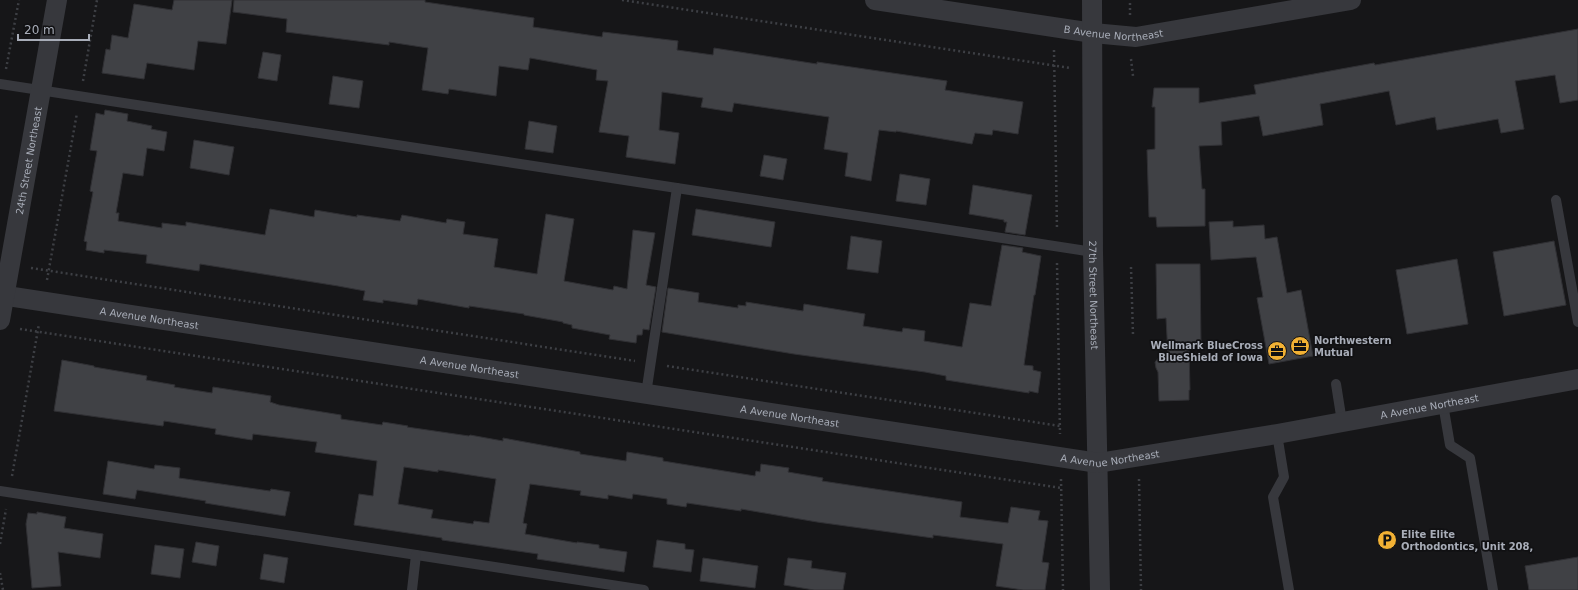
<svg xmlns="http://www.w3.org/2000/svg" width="1578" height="590" font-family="'DejaVu Sans',sans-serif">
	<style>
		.building { fill: #404145; stroke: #303034; fill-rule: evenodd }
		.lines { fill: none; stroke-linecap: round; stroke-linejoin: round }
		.path { stroke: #3d3f44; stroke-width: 2.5; stroke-dasharray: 2 3; stroke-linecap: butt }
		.lane { stroke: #37383d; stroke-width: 10 }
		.street { stroke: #37383d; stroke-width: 20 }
		.labels { text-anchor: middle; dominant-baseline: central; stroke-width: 3.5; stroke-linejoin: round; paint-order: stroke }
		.street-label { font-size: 10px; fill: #a8adb8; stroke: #111113 }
		.poi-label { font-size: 10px; font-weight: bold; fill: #a8adb8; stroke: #111113; text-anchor: start }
	</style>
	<rect width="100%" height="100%" fill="#161618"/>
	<g class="building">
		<path d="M 174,0 L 232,0 L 226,44 L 198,41 L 194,70 L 147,63 L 144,79 L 102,73 L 106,49 L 110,50 L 112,35 L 128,38 L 134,4 L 172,10 Z"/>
		<path d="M 234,0 L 425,0 L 425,2 L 534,18 L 533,27 L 602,37 L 603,32 L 678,41 L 677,50 L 713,55 L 714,48 L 817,64 L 817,62 L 947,81 L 945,90 L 1023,102 L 1018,134 L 993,130 L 992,135 L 975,133 L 972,144 L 896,131 L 896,132 L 879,130 L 871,181 L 845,176 L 848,153 L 824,149 L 829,117 L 734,103 L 732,112 L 701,107 L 703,98 L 662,92 L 659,130 L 679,133 L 675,164 L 626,157 L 629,136 L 599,132 L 608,81 L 596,80 L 597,70 L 530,58 L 528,70 L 499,66 L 496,96 L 449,89 L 448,94 L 422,90 L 428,48 L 389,42 L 389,45 L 286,32 L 287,19 L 233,12 Z"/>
		<path d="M 1578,29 L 1578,100 L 1560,103 L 1555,75 L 1515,81 L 1524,129 L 1501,133 L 1498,119 L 1437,130 L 1435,117 L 1396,125 L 1389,91 L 1320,104 L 1323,125 L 1263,136 L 1259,116 L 1221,122 L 1222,145 L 1199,146 L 1202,189 L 1205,189 L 1205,226 L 1157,227 L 1156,217 L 1149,217 L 1147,150 L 1155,149 L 1155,107 L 1152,107 L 1154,88 L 1199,88 L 1199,103 L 1256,94 L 1254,85 L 1341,69 L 1374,63 L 1375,65 Z"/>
		<path d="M 263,52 L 281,55 L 277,81 L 258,78 Z"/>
		<path d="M 333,76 L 363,81 L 359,108 L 329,104 Z"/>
		<path d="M 105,110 L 128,114 L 127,121 L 152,126 L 151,129 L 167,132 L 164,151 L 147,148 L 143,176 L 123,173 L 116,213 L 119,213 L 118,221 L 162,228 L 162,223 L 186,226 L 186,222 L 265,235 L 270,209 L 314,217 L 315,210 L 357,217 L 357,215 L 400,221 L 402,215 L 446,223 L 447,219 L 465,222 L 463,234 L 498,239 L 494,267 L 537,274 L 546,214 L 574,219 L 564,281 L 613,290 L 614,286 L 627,289 L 633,230 L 655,233 L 646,285 L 656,287 L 649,330 L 643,329 L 642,335 L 637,335 L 636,343 L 609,339 L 610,335 L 572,328 L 572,325 L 563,323 L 563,322 L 524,315 L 524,314 L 469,306 L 469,308 L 418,299 L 417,305 L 383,300 L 383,303 L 363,300 L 365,291 L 338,286 L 200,264 L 199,271 L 146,263 L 147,255 L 104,250 L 104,253 L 86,250 L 87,242 L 84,241 L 93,192 L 90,191 L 97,151 L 90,150 L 96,113 L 104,115 Z"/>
		<path d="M 529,121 L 557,126 L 553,153 L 525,149 Z"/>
		<path d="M 194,140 L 234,147 L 229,175 L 190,168 Z"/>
		<path d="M 764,155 L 787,159 L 783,180 L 760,176 Z"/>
		<path d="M 900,174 L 930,179 L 926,205 L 896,201 Z"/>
		<path d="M 973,185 L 1032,195 L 1025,235 L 1005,232 L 1007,222 L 1004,222 L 1004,220 L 969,214 Z"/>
		<path d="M 696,209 L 775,222 L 771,247 L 692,235 Z"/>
		<path d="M 1233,221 L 1233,227 L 1264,225 L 1265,239 L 1277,237 L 1287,293 L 1301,290 L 1313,356 L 1269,364 L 1257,298 L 1263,297 L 1256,257 L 1211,260 L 1209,222 Z"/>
		<path d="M 851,236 L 882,241 L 878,273 L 847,269 Z"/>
		<path d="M 1554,241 L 1566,305 L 1504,316 L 1493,252 Z"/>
		<path d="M 1002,245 L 1023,248 L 1022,252 L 1041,256 L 1035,295 L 1034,295 L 1024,365 L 1033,366 L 1033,370 L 1041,372 L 1038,393 L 1029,391 L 1029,393 L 946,380 L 946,376 L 925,372 L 794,354 L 662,332 L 668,288 L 699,293 L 698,302 L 738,308 L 738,305 L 746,306 L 746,302 L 803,311 L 804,304 L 865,314 L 863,326 L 902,332 L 903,328 L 925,331 L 924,341 L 962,347 L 970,303 L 991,306 Z"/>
		<path d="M 1457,259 L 1468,324 L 1407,334 L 1396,270 Z"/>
		<path d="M 1156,264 L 1200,264 L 1201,345 L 1189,346 L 1190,390 L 1189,390 L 1189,400 L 1159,401 L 1158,372 L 1156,368 L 1155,362 L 1161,355 L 1168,355 L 1166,318 L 1157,319 Z"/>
		<path d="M 62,360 L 94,366 L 94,367 L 147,376 L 146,380 L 175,385 L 174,387 L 212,393 L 213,387 L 271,396 L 270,402 L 279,405 L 341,415 L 341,419 L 382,425 L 383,422 L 408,426 L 407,427 L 469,436 L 470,435 L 503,441 L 503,438 L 580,452 L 580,454 L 626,461 L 627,452 L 663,458 L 663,461 L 755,476 L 756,471 L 760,472 L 761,464 L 789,468 L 788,472 L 823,478 L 822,481 L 962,502 L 960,517 L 1008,523 L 1011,507 L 1040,511 L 1038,520 L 1048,521 L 1042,562 L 1049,563 L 1045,590 L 1023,590 L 996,586 L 1003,544 L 933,535 L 933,538 L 817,522 L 741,509 L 741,511 L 687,503 L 686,507 L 667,504 L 667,499 L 633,494 L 632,499 L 608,495 L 608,499 L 580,495 L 581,491 L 530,484 L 523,523 L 527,524 L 525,534 L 577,543 L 577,542 L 599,545 L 599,548 L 627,552 L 624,572 L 537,559 L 538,554 L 442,540 L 442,538 L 354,525 L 359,494 L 373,496 L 377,461 L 315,452 L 317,442 L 253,434 L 252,440 L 215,434 L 216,429 L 164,421 L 163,426 L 54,411 ZM 404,467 L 438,472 L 438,470 L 496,479 L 489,523 L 474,521 L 473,524 L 431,518 L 433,510 L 398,504 Z"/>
		<path d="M 108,461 L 154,469 L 155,465 L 180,468 L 179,478 L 270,491 L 271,489 L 290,492 L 285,516 L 205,503 L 206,501 L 137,490 L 135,499 L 103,494 Z"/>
		<path d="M 37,512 L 66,517 L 64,528 L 103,534 L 100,558 L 58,552 L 61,586 L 32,588 L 26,524 L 28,513 L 37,514 Z"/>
		<path d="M 657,540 L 685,544 L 685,549 L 694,550 L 691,572 L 653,567 Z"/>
		<path d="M 196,542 L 219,546 L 216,566 L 192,562 Z"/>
		<path d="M 155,545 L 184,549 L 180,578 L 151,574 Z"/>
		<path d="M 264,554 L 288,558 L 284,583 L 260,579 Z"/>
		<path d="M 1578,557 L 1578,590 L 1529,590 L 1525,566 Z"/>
		<path d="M 703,558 L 758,566 L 755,588 L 700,581 Z"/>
		<path d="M 788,558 L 812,561 L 811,568 L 846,573 L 843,590 L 814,590 L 784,585 Z"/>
	</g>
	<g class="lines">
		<g class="path">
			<path d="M 622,0 L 1070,68"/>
			<path d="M 1130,15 L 1130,0"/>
			<path d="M 1054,50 L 1057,230"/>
			<path d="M 1131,59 L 1133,76"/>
			<path d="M 6,69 L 19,0"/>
			<path d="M 83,81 L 97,0"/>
			<path d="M 1057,263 L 1060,434"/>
			<path d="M 1131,267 L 1133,335"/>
			<path d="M 31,268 L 635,361"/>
			<path d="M 47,280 L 77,113"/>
			<path d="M 20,329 L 1061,488"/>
			<path d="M 667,366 L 1060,426"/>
			<path d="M 12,476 L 39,324"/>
			<path d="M 1061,479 L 1063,590"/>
			<path d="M 1139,479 L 1141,590"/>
			<path d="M 0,544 L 6,509"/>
			<path d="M 0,573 L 3,590"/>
		</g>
		<g class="lane">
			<path d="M 0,84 L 1093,252"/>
			<path d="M 1556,200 L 1578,322"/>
			<path d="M 1336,384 L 1342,422"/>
			<path d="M 646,394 L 677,188"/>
			<path d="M 1443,404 L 1450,445 L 1470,458 L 1493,590"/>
			<path d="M 1277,434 L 1284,477 L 1273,497 L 1289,590"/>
			<path d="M 0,491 L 644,590"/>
			<path d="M 412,590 L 416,555"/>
		</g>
		<g class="street">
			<path id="s1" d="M 875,0 L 1093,33 L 1136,37 L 1351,0"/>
			<path id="s2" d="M 1092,0 L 1093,252 L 1100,590"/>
			<path id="s3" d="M 0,295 L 1098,463 L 1277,434 L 1578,379"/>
			<path id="s4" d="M 0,320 L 57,0"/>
		</g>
	</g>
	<defs>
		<g id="office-disc" transform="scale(1)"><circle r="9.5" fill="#f2b134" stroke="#111113"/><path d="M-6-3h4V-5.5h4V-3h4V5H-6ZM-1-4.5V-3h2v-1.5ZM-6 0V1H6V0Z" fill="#111"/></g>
		<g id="parking-disc" transform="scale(1)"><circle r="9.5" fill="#f2b134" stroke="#111113"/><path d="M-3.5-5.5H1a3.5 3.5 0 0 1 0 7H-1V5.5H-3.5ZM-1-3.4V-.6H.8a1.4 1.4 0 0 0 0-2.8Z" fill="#111"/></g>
	</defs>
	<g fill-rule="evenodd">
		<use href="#office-disc" x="1300" y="346"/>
		<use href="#office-disc" x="1277" y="351"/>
		<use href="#parking-disc" x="1387" y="540"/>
	</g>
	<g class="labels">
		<g class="street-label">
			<text stroke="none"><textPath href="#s1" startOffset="241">B Avenue Northeast</textPath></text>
			<text stroke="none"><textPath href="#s4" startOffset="162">24th Street Northeast</textPath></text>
			<text stroke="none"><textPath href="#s2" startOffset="295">27th Street Northeast</textPath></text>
			<text stroke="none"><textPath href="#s3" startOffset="151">A Avenue Northeast</textPath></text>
			<text stroke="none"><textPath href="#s3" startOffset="475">A Avenue Northeast</textPath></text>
			<text stroke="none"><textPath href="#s3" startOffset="1447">A Avenue Northeast</textPath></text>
			<text stroke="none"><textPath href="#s3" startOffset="799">A Avenue Northeast</textPath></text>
			<text stroke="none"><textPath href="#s3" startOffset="1123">A Avenue Northeast</textPath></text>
		</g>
		<g class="poi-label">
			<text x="1314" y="340">Northwestern<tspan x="1314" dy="12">Mutual</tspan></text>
			<text x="1263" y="345" text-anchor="end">Wellmark BlueCross<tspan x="1263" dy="12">BlueShield of Iowa</tspan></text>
			<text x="1401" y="534">Elite Elite<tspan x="1401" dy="12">Orthodontics, Unit 208,</tspan></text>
		</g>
	</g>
	<path d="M18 34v6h71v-6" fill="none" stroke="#a8adb8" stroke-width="2"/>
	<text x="24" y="34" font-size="12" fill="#a8adb8" stroke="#111113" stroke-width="3" paint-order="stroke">20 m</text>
</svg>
